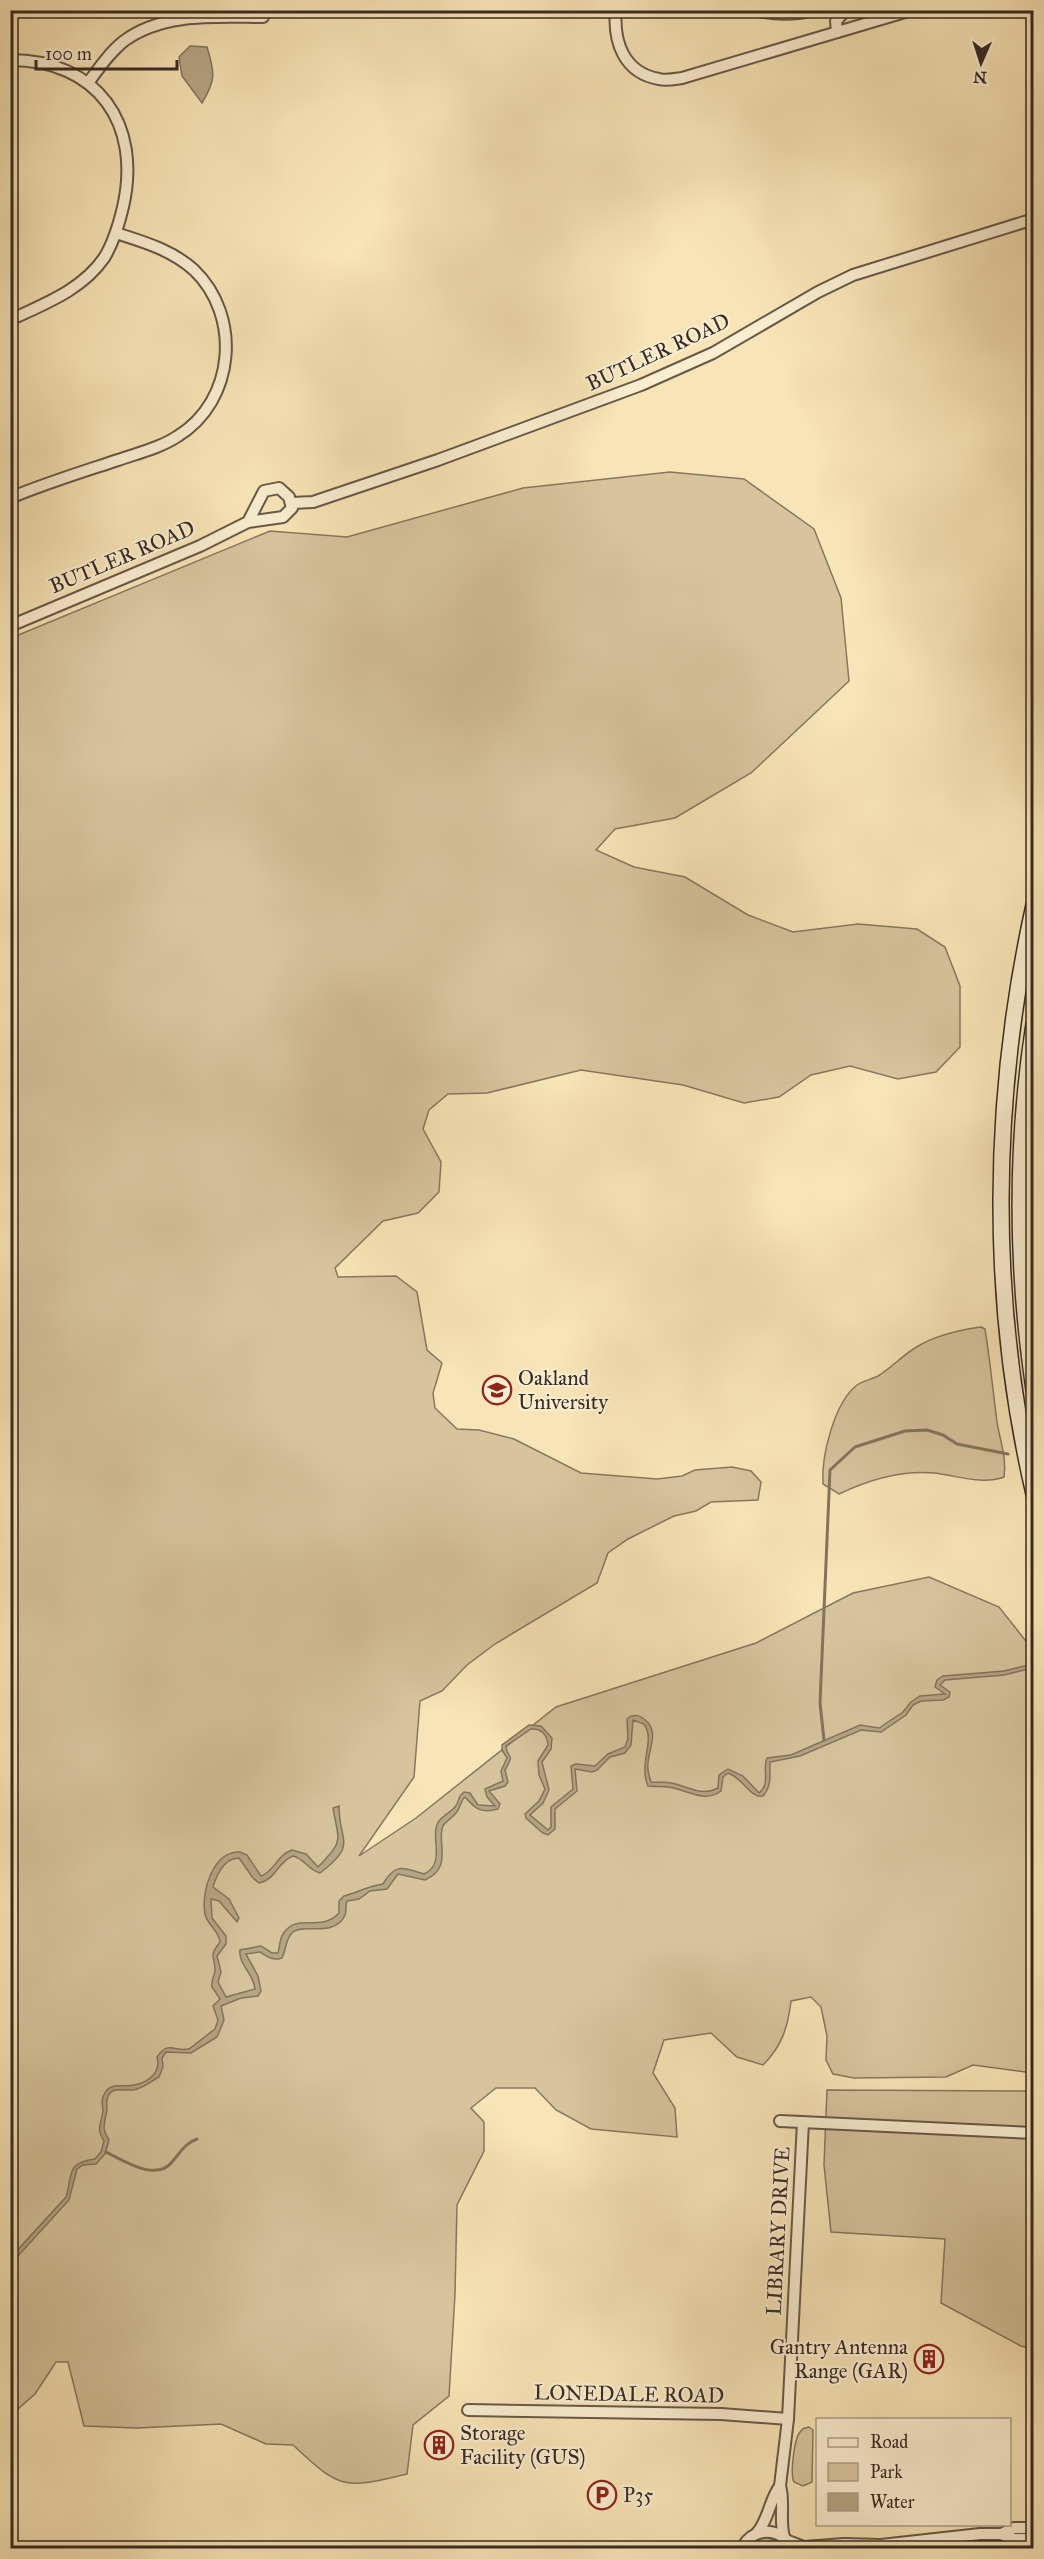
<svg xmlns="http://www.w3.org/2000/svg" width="1044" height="2559" font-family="'IM FELL Great Primer',serif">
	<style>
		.green { fill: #d7c49d; stroke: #877760; stroke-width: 1.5 }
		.water { fill: #b6a584; stroke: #83745d; stroke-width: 1.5 }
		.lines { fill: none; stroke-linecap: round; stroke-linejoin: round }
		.stream { stroke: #83745d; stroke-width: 3 }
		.street-casing { stroke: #675848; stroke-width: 14 }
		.secondary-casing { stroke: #372a23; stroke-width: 18 }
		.street { stroke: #faedd0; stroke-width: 10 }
		.secondary { stroke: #faedd0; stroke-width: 15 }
		.labels { text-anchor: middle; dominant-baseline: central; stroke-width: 4.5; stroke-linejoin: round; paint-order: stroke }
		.street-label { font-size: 21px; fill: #372a23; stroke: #faedd0 }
		.poi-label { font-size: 21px; fill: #372a23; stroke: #faedd0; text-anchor: start }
	</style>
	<rect width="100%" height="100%" fill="#f8e4b6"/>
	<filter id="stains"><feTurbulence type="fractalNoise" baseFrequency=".00333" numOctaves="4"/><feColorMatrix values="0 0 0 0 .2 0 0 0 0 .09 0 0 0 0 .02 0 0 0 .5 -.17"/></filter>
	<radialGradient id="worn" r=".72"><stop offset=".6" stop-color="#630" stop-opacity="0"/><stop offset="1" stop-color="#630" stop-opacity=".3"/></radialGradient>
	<g class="green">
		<path d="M 670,472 L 744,479 L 814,529 L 841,598 L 849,681 L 751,773 L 675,818 L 615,829 L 596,850 L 634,867 L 685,877 L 748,915 L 793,932 L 858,924 L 917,929 L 945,947 L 960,986 L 960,1047 L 936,1072 L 898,1079 L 850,1066 L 811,1075 L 779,1097 L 744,1103 L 683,1085 L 581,1070 L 487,1093 L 448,1094 L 429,1110 L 423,1129 L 441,1162 L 439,1192 L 418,1213 L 383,1221 L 335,1268 L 338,1277 L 396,1276 L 417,1292 L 427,1350 L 442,1363 L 433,1393 L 435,1408 L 457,1429 L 479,1430 L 514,1439 L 581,1473 L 657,1479 L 682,1476 L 695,1470 L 732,1467 L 751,1471 L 761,1482 L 758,1500 L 711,1502 L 696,1511 L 674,1516 L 628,1539 L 608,1553 L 597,1583 L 495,1644 L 467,1665 L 442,1691 L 420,1701 L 414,1777 L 359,1856 L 416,1818 L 556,1707 L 756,1643 L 853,1593 L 929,1577 L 999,1607 L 1033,1650 L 1033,2073 L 973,2065 L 946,2077 L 854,2078 L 833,2074 L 826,2060 L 827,2036 L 821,2007 L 811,1997 L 791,2001 C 788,2027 782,2046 763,2065 L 737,2057 L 711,2033 L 664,2040 L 653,2073 L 675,2108 L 677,2137 L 591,2129 L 556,2110 L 535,2088 L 496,2088 L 471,2108 L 484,2122 L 484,2151 L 457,2205 L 455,2294 L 449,2396 L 413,2425 L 407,2474 C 344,2489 341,2490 293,2445 L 266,2444 L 221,2424 L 137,2428 L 84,2426 L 68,2362 L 56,2362 L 35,2394 L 11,2415 L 11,638 L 270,531 L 347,537 L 523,488 Z"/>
		<path d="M 981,1327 L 985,1329 C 990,1360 993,1391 997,1422 C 1000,1441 1007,1458 1004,1477 C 982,1485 958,1476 935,1473 C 901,1470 868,1480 839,1494 L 823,1484 C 821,1457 834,1403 857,1385 C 863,1381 872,1379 878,1376 C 891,1368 902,1356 915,1348 C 935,1335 959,1330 981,1327 Z"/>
		<path d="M 827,2090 L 1033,2091 L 1033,2349 L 1021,2346 L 941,2303 L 945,2239 L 831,2232 L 824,2165 Z"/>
		<path d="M 809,2427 L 813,2430 L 812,2482 L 803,2486 L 794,2482 C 790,2475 794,2439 800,2432 C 803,2428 804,2428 809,2427 Z"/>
		<path d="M 765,2537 L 778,2541 L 784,2548 L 749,2548 L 753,2543 Z"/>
	</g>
	<g class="water">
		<path d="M 190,46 L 207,47 C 215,73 216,80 202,103 L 182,76 L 179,57 Z"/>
		<path d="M 1033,1664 L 1033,1668 L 1004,1675 L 945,1680 L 940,1685 L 950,1692 L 949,1697 L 943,1700 L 921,1701 L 913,1705 L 906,1715 L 881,1732 L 861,1730 L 800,1756 L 770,1762 C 769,1774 773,1784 763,1796 C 751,1799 743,1778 728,1773 L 723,1777 L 721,1791 C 704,1804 686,1789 668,1787 C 662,1786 655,1787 648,1786 C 638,1762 656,1741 644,1724 L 633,1720 L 631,1745 L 625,1753 L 610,1757 L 597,1770 L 592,1772 L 575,1769 L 577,1791 L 555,1809 L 555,1829 L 548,1835 L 543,1833 L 526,1818 L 525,1814 L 539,1801 L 545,1789 L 539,1775 L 538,1761 L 548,1745 C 547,1734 541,1728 531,1729 L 506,1746 C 507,1761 516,1751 505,1770 L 508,1782 L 505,1786 L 489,1791 L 500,1804 L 498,1809 C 480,1814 475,1808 465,1797 C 460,1801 461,1808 456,1813 C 452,1818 446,1821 443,1826 C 436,1842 454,1867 425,1880 L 398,1874 L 387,1889 L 370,1891 L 359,1899 L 347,1901 C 345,1905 347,1910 345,1915 C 335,1938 303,1923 293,1932 C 285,1939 287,1948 282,1958 C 273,1961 268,1957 260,1952 L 246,1954 L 258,1976 L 261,1991 L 258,1996 L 241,1998 L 221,2006 L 224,2020 L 217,2037 L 191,2053 L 166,2052 L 162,2058 L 163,2067 L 159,2077 C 151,2081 142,2089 133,2090 C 124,2091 109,2085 107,2100 C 106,2105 108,2110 106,2114 C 104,2126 102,2129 109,2140 L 105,2154 L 96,2164 L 83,2165 L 77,2169 L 69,2200 L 16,2258 L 11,2277 L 12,2256 L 66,2197 C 73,2175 65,2163 95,2159 L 101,2152 L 104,2141 C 96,2129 101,2124 103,2111 C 103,2106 101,2102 103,2097 C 109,2080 122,2088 134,2085 C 150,2082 161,2072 157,2057 C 169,2040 173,2052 189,2049 L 215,2029 L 218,2020 L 213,2006 L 220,1999 L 212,1987 C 211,1980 214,1977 215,1971 C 215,1954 208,1958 220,1942 C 219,1930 207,1925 205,1914 C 201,1891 213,1851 240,1852 L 247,1855 L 261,1876 C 274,1872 277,1855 292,1850 L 306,1854 L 318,1867 C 344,1840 339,1843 333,1808 L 339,1806 C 339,1843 358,1844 320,1873 C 308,1870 305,1859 293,1856 C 277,1862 276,1880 259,1883 L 253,1878 L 239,1858 C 224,1858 217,1874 213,1887 L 229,1899 L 239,1918 L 237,1922 L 219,1901 L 211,1899 L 212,1918 L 226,1936 L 226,1944 L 217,1956 L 221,1972 L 218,1982 L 226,1997 L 255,1989 C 254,1974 238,1964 240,1950 L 261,1946 L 272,1953 L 278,1953 C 280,1947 279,1940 283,1934 C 298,1911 319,1934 339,1913 L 339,1901 L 344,1896 C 358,1892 369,1886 383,1884 C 396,1862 403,1868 424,1874 C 444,1865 433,1843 436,1828 C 438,1817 449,1814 455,1807 C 460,1801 457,1797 464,1792 L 470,1793 L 478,1805 L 495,1806 L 487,1797 L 485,1789 L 503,1781 L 501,1771 L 507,1758 L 502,1750 L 502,1745 L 529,1725 L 541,1726 L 552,1738 L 551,1749 L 542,1762 L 549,1790 L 543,1803 L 530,1815 L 548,1830 L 551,1827 L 551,1807 L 573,1789 L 571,1766 L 576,1764 L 595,1766 L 608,1754 L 625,1747 L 628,1739 L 627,1719 L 631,1716 C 636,1715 639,1715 644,1719 C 660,1731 649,1747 648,1763 C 647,1769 649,1776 651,1782 C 657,1782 664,1782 671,1783 C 688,1786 701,1797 718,1788 L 719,1775 L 728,1769 L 743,1776 L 759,1793 C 771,1783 762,1770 767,1758 L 791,1755 L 860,1725 L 879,1728 L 903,1712 L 911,1702 L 920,1696 L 945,1694 L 935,1687 L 937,1680 L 943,1676 L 1004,1671 Z"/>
	</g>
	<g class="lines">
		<g class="stream">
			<path d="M 824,1740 L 820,1703 L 830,1470 L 855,1447 L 905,1431 L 927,1430 L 943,1435 L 957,1444 L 1008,1454"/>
			<path d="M 106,2152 C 124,2161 156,2182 172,2162 C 180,2153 185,2143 197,2139"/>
		</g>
		<g class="street-casing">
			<g id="street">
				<path d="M 616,10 C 613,42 624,73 659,79 C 666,81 675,79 682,78 L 912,10"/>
				<path d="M 753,10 C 774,14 793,16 814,10"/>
				<path d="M 837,32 L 836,21 L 846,10"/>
				<path d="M 10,60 C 98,60 142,124 123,207 C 119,224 114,242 104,258 C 82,290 44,304 10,320"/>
				<path d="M 88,83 C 99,68 110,52 124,41 C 163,12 217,17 263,17"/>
				<path d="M 10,498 C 46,483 82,472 118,460 C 138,453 160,448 178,436 C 235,401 242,316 194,270 C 172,250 144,242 116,233"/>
				<path d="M 292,503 L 313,502 L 438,460 L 641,385 L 713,353 L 818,292 L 853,275 L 1034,219"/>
				<path d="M 10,626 L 200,546 L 248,522 L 283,517 L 292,508 L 289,497 L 279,488 L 264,491 L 248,522"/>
				<path d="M 780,2121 L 1034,2133"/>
				<path d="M 468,2410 L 721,2414 L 788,2419"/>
				<path d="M 757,2533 C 769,2519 769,2501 780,2486"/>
				<path d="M 1001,2534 L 1014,2528 L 1034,2528"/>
				<path d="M 784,2537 C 779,2520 785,2503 780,2486 L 788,2419 L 803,2122"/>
				<path d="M 788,2541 L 804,2547 L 844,2544 L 881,2545 L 980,2534 L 1001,2534 L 1014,2539 L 1034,2539"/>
				<path d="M 742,2548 C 751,2531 769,2527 785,2538"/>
			</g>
		</g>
		<g class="secondary-casing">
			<g id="secondary">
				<path d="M 1034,905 C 991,1099 989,1301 1034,1494"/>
				<path d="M 1034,1024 C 1015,1146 1016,1269 1034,1390"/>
			</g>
		</g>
		<use href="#street" class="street"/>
		<use href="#secondary" class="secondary"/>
	</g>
	<defs>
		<g id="university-ring" transform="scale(1.5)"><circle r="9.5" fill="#faedd0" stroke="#8f2418" stroke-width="1.5"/><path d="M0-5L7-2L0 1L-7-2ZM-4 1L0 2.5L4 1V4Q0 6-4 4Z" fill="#8f2418"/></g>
		<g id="building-ring" transform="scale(1.5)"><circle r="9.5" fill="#faedd0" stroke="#8f2418" stroke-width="1.5"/><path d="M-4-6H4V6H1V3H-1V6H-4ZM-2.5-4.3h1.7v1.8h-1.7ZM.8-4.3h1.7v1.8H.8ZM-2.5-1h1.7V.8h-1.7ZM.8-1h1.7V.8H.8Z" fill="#8f2418"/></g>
		<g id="parking-ring" transform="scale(1.5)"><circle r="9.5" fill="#faedd0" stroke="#8f2418" stroke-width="1.5"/><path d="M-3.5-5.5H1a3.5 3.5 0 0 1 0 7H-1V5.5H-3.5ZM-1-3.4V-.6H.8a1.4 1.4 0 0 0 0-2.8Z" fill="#8f2418"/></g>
	</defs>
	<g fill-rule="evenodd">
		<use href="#university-ring" x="497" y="1390"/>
		<use href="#building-ring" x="929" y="2359"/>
		<use href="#building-ring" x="439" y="2445"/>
		<use href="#parking-ring" x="602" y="2495"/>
	</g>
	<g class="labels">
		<g class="street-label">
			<text transform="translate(658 352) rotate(-25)">BUTLER ROAD</text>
			<text transform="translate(122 557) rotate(-23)">BUTLER ROAD</text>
			<text transform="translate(778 2231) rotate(-87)">LIBRARY DRIVE</text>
			<text transform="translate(629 2394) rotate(1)">LONEDALE ROAD</text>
		</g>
		<g class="poi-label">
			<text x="518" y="1378">Oakland<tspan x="518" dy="24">University</tspan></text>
			<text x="908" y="2347" text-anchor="end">Gantry Antenna<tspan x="908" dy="24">Range (GAR)</tspan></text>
			<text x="460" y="2433">Storage<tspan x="460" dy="24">Facility (GUS)</tspan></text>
			<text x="623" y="2495">P35</text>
		</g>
	</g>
	<rect width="1044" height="2559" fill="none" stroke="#f8e4b6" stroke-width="36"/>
	<rect x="12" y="12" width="1020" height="2535" fill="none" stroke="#372a23" stroke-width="3"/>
	<rect x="18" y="18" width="1008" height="2523" fill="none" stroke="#372a23" stroke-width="1.5"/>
	<rect x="816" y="2418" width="195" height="108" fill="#faedd0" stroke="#ac9f8b" stroke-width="1.5"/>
	<rect x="828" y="2438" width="30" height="9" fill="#faedd0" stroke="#ac9f8b" stroke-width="1.5"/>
	<text x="870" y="2448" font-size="18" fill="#372a23">Road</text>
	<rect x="828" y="2463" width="30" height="18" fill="#d7c49d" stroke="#ac9f8b" stroke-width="1.5"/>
	<text x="870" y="2478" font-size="18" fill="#372a23">Park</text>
	<rect x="828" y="2493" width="30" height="18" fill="#b6a584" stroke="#ac9f8b" stroke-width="1.5"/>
	<text x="870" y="2508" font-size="18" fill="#372a23">Water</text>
	<g transform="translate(981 63) rotate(183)" stroke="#faedd0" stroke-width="4.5" paint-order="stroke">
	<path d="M0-4.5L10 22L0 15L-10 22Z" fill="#372a23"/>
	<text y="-9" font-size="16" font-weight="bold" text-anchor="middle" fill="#372a23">N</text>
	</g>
	<path d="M36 60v9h141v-9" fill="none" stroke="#372a23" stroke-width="3"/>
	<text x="45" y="60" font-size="18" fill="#372a23" stroke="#faedd0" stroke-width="4.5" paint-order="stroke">100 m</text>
	<rect width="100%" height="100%" filter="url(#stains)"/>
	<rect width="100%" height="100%" fill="url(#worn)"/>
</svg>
